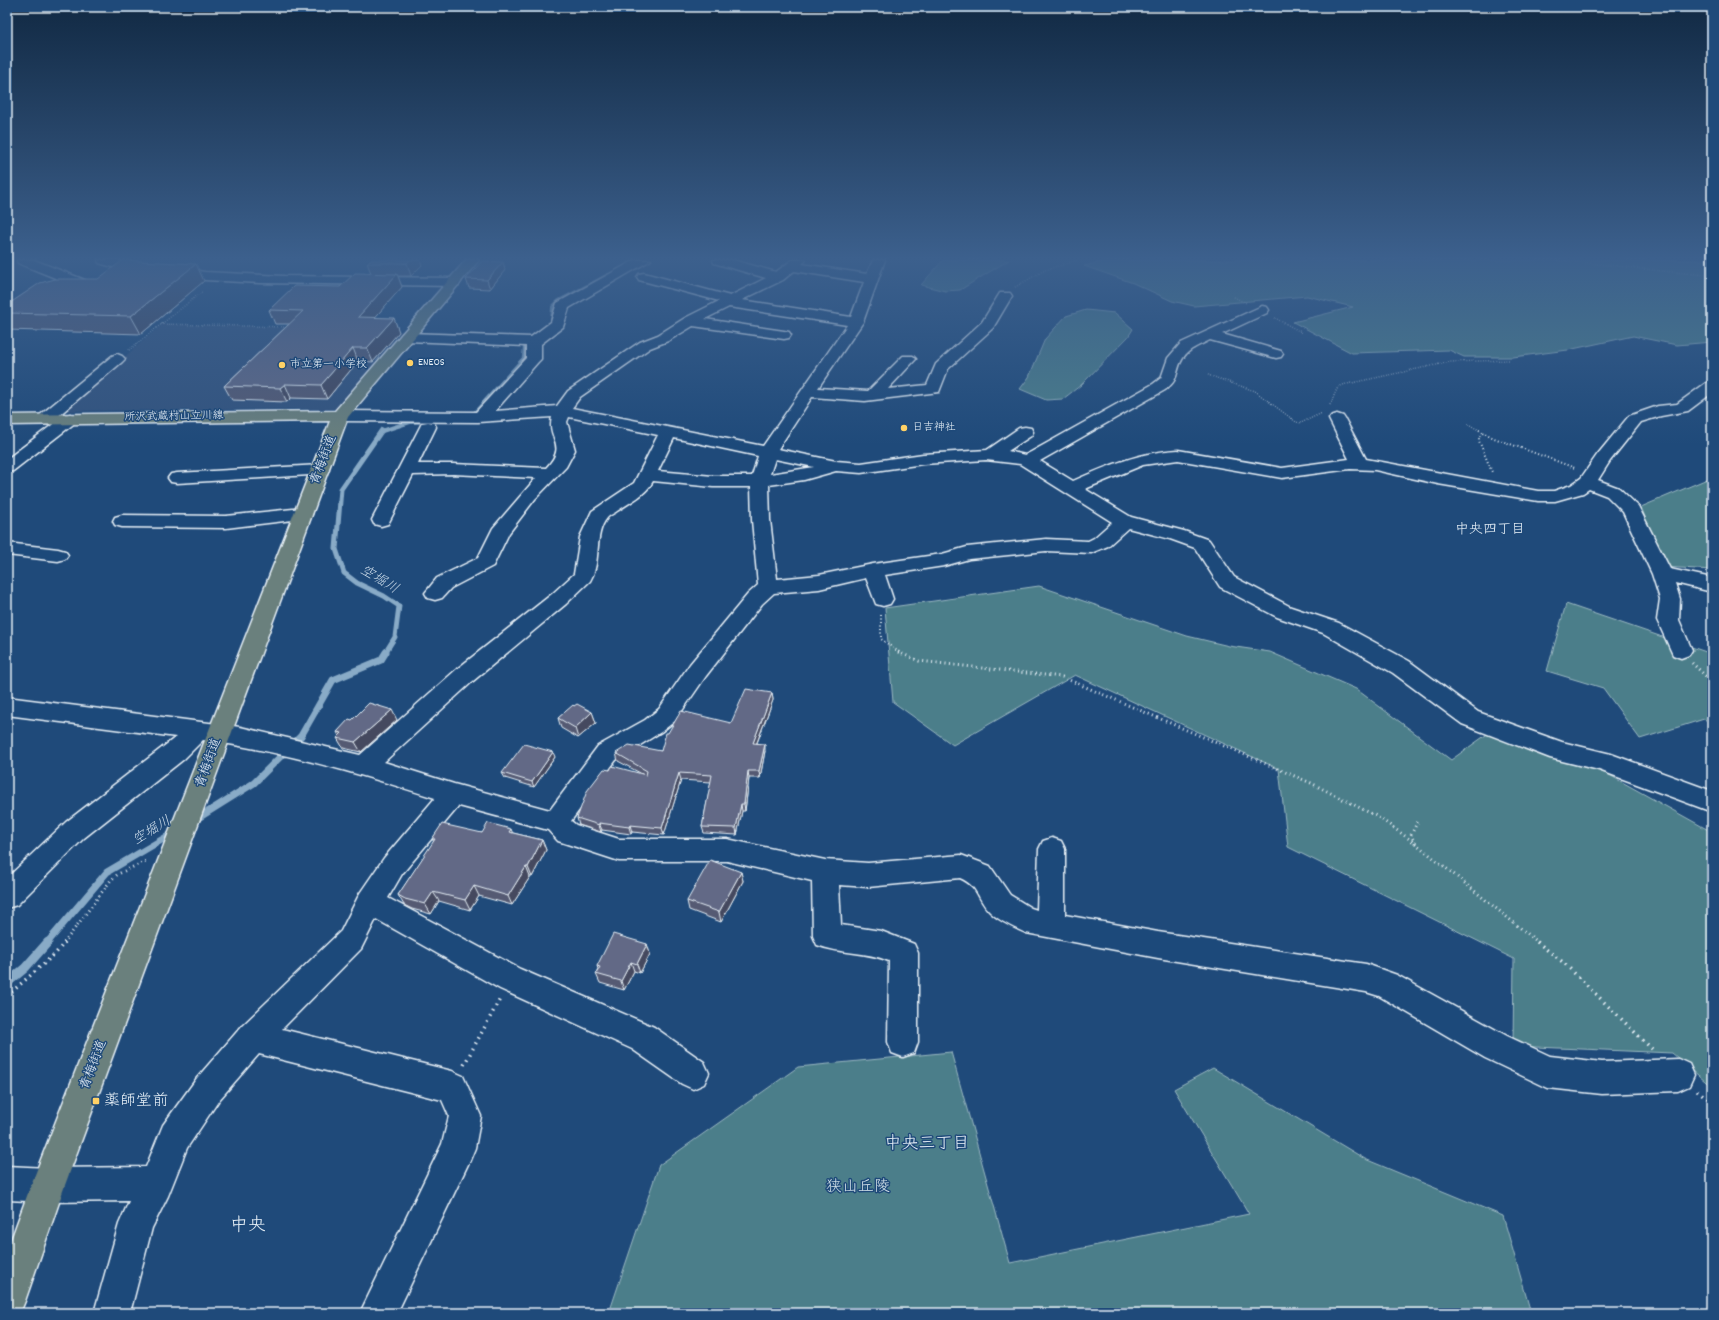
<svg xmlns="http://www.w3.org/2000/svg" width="1719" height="1320" font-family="Dekko,'Klee One',sans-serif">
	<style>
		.built { fill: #33537e }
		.green { fill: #4c7e8a; stroke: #9ab8c1 }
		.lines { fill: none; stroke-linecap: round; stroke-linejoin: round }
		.stream-far3 { stroke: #89abc7; stroke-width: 4 }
		.stream-far2 { stroke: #89abc7; stroke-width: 5 }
		.stream-far1 { stroke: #89abc7; stroke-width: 7 }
		.stream { stroke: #89abc7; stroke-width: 9 }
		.minor-casing { stroke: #e8f1f8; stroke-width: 3 }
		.major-casing { stroke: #e8f1f8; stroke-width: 3 }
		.path-far3 { stroke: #e8f1f8; stroke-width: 1.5; stroke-dasharray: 0.5 2; stroke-linecap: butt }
		.path-far2 { stroke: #e8f1f8; stroke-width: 2; stroke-dasharray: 1 2.5; stroke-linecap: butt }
		.path-far1 { stroke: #e8f1f8; stroke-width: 3; stroke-dasharray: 1 3.5; stroke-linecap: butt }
		.path { stroke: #e8f1f8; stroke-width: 3.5; stroke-dasharray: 1.5 4.5; stroke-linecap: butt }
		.minor { fill: #1f4a7a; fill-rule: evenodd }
		.major { fill: #6a807d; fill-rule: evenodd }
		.wall { fill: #545a73; stroke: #e8f1f8 }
		.shaded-wall { fill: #454a5e; stroke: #e8f1f8 }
		.building { fill: #626986; stroke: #e8f1f8 }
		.poi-dot { fill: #ffd166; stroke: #1f4a7a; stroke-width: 1.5 }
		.labels { text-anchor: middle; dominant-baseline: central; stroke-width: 3; stroke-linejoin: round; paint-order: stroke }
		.far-poi-label { font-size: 11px; fill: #e8f1f8; stroke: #1f4a7a; text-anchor: start }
		.far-street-label { font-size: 11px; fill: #e8f1f8; stroke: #1f4a7a }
		.street-label { font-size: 13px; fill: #e8f1f8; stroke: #1f4a7a }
		.neighbourhood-label { font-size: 14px; fill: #e8f1f8; stroke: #1f4a7a }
		.water-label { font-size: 14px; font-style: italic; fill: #d0dfec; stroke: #1f4a7a }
		.near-poi-label { font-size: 16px; fill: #e8f1f8; stroke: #1f4a7a; text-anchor: start }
		.near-park-label { font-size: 16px; fill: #d1e0e8; stroke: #1f4a7a }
		.near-neighbourhood-label { font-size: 17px; fill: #e8f1f8; stroke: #1f4a7a }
		.near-quarter-label { font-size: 18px; fill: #e8f1f8; stroke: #1f4a7a }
	</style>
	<rect width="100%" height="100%" fill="#1f4a7a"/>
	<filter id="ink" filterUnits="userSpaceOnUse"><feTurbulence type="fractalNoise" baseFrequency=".025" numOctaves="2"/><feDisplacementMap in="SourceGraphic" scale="8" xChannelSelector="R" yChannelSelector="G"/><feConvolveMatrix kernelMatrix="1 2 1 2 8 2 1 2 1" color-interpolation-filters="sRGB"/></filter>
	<g filter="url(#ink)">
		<path class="built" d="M 163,324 L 406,331 L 337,409 L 61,411 Z"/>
		<g class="green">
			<path d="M 943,260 L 1009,260 L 960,290 L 945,291 L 921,285 Z"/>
			<path d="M 1110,260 L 1712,260 L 1712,342 L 1677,345 L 1633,336 L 1568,350 L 1513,357 L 1464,357 L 1449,350 L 1352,353 L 1293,322 L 1353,307 L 1307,296 L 1194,306 L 1172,301 L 1133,283 L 1084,266 Z"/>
			<path d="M 1086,310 L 1115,313 L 1133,329 L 1128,337 L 1081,385 L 1063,399 L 1046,400 L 1020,389 L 1029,377 L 1045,339 L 1066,316 Z"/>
			<path d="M 1712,477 L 1712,570 L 1665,567 L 1641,507 Z"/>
			<path d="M 1039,586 L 1187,636 L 1229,646 L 1270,652 L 1356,689 L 1451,760 L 1493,730 L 1604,772 L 1712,832 L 1712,1087 L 1672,1053 L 1513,1046 L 1514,959 L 1288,847 L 1279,769 L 1075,675 L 953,745 L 893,702 L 885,608 Z"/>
			<path d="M 1566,604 L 1712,654 L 1712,723 L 1704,719 L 1640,739 L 1603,688 L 1547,671 Z"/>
			<path d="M 951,1052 L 1010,1263 L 1249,1214 L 1174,1089 L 1213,1068 L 1365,1159 L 1503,1216 L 1531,1313 L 609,1313 L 659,1165 L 798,1067 Z"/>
		</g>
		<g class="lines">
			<g class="stream-far3">
				<path d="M 552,323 L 553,307 L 559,301 L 608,275"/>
				<path d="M 470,418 L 524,358 L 525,345 L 530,340"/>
				<path d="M 382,431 L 410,422 L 436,421"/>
			</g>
			<path class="stream-far2" d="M 382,430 L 341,489 L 336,549 L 344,573 L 357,583 L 384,596 L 399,606 L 395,637 L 385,653"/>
			<g class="stream-far1">
				<path d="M 195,820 L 254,783 L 301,736 L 333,680 L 381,660 L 386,652"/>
				<path d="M 47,943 L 107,872 L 175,832"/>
			</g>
			<path class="stream" d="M 7,983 L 25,968 L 48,942"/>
			<g class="minor-casing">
				<g id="minor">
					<path d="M 17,260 L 34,260 L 90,282 L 92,285 L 90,288 L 80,288 L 18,263 Z"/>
					<path d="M 98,260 L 118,260 L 142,267 L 144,270 L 137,274 L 99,263 Z"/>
					<path d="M 635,260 L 651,260 L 569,308 L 563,327 L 541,344 L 541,359 L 538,362 L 495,411 L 557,406 L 568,391 L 640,342 L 658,335 L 685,318 L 719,301 L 639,280 L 637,277 L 639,274 L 644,273 L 730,296 L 766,278 L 714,263 L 713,260 L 733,260 L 776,272 L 792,260 L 806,260 L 802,264 L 867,274 L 873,260 L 885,260 L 863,322 L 818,388 L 868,391 L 903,356 L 913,356 L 916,359 L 888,389 L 927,385 L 936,364 L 982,322 L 1000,293 L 1010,293 L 1012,296 L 993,328 L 948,369 L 939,392 L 865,401 L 812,397 L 778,449 L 836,461 L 861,463 L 923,454 L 987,450 L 1019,428 L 1025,427 L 1031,428 L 1033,432 L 1031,436 L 1008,451 L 1025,455 L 1031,452 L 1153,384 L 1161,378 L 1168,358 L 1181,343 L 1262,306 L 1267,307 L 1269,310 L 1267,313 L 1222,334 L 1281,351 L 1283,354 L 1281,357 L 1276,358 L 1210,340 C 1201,345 1189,348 1183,358 C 1174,372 1181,378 1165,390 L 1040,461 L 1073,481 C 1107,466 1140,452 1178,450 L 1282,468 L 1349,459 L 1329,419 L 1331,416 L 1337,414 L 1343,416 L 1345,419 L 1366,459 L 1538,491 L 1554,491 L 1571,485 L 1581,478 L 1597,455 L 1629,416 L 1658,406 L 1677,404 L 1706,383 L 1712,381 L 1712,393 L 1688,411 L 1661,416 L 1641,422 L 1610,461 L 1598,480 L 1619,488 L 1638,506 L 1670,569 L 1712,578 L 1712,592 L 1675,583 L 1680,599 L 1679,620 L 1692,650 L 1689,655 L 1681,658 L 1673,655 L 1657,620 L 1660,599 L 1652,574 L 1623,512 L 1607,496 L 1589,489 L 1583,493 L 1555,501 L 1538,501 L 1438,484 L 1375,470 L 1350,469 L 1282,478 L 1178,460 L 1143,465 L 1085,489 L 1131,517 L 1184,531 L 1209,540 L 1234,577 L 1291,607 L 1339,623 L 1409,661 L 1478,712 L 1562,742 L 1611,754 L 1712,791 L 1712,812 L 1599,770 L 1550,758 L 1462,724 L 1393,673 L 1323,633 L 1277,617 L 1220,587 L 1195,548 L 1170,539 L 1128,528 L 1108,546 L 1091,553 L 1046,551 L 969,559 L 944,566 L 885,575 L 893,599 L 890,604 L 883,606 L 876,604 L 866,578 L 819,589 L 774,593 L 762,604 L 706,676 L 675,721 L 661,732 L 616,760 L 571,821 L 576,825 L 619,839 L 727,839 L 825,860 L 868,863 L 961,855 L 990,866 L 1010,895 L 1031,908 L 1037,910 L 1039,849 L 1043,841 L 1052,838 L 1061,841 L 1065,849 L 1065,915 L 1158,932 L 1366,964 L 1397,975 L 1507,1036 L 1550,1056 L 1602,1062 L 1678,1059 L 1689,1064 L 1694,1075 L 1689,1086 L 1678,1091 L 1602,1094 L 1548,1088 L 1485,1058 L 1379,996 L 1366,992 L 1158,958 L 1026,933 C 1015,928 999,921 990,912 C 977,899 979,886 960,878 L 868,887 L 839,885 L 841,925 L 881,931 L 914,944 L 918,953 L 918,1042 L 914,1053 L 903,1057 L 892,1053 L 888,1042 L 889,961 C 866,951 840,954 817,945 L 813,936 L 812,881 L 727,861 L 619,861 L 558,841 L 548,830 L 459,806 L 402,874 L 388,898 L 520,969 L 654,1027 L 704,1062 L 709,1073 L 704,1084 L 693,1089 L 682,1084 L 632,1049 L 500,989 L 376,919 L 361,949 L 282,1029 L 452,1071 L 463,1076 L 481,1116 L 475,1148 L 470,1160 L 397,1313 L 360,1313 L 442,1144 L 449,1116 L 442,1100 L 259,1054 L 219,1100 L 187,1148 L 168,1196 L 152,1228 L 130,1313 L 94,1313 L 119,1224 L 129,1201 L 48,1202 L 7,1200 L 7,1166 L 48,1168 L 146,1167 L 163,1125 L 197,1078 L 242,1026 L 341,931 L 360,893 L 384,858 L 435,798 C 360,774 282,751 203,740 L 184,759 L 84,838 L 17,905 L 7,908 L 7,878 L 66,822 L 176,737 L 7,715 L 7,697 L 240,727 L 360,755 L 457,669 L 552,594 L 574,574 L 580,537 L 592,511 L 634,483 L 658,435 L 569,417 L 567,422 L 575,450 L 566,467 L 535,499 L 509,533 L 493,566 L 451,588 L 442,598 L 435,600 L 428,598 L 425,593 L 437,578 L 478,558 L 493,528 L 536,478 L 453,474 L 413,475 L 388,524 L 381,526 L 374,524 L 372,520 L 420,427 L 422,423 L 428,422 L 434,423 L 436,427 L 418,464 L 453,464 L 546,468 C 569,444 546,439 552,417 L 478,422 L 340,421 L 334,419 L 332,416 L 334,413 L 340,411 L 476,412 L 526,358 L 526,346 L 407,341 L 402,340 L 400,337 L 402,334 L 407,333 L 531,337 L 551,322 L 557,303 ZM 794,271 L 864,282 L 851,317 L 742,300 L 783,280 ZM 729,307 L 847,325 L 763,446 L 572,408 L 580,397 L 650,348 L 668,341 L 693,326 L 784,339 L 789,338 L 791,335 L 789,332 L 784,331 L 705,319 ZM 674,438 L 758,456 L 752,476 L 713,476 L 658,471 ZM 775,459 L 814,467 L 770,474 ZM 986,460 L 1020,464 L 1112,522 L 1094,538 L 1088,541 L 1046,539 L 967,547 L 942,554 L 873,564 L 819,575 L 777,579 L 770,520 L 769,485 L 804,480 L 836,471 L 861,473 L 923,464 ZM 653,481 L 713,487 L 751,487 L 752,520 L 758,585 L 748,594 L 690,664 L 659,709 L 645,720 L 598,746 L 550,810 L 454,784 L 384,762 L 473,681 L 566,604 L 590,581 C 602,562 593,535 607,518 C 609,515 615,513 617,511 C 630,502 646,495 653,481 Z"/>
					<path d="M 172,267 L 205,272 L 284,276 L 454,278 L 459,279 L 461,282 L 459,285 L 454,286 L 260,283 L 205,280 L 167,274 L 165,271 Z"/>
					<path d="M 117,354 L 122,356 L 125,359 L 122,362 L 51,422 L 45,424 L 39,422 L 37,419 L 39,416 L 112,356 Z"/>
					<path d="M 70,414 L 76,416 L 78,419 L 76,422 L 13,471 L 7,472 L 7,459 L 64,416 Z"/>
					<path d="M 320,465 L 326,466 L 329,470 L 326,474 L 177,483 L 171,482 L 168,478 L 171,474 L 177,473 Z"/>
					<path d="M 303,508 L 310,510 L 312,514 L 310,518 L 226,528 L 122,527 L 115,525 L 113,521 L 115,517 L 122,515 L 226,516 Z"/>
					<path d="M 7,543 L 58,549 L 65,551 L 68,555 L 65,559 L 58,561 L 7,555 Z"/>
				</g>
			</g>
			<g class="major-casing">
				<path id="major" d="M 466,260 L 479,260 L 348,417 L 65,1185 L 25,1301 L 20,1313 L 7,1313 L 7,1251 L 31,1185 L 330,421 L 7,425 L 7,415 L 335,411 Z"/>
			</g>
			<g class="path-far3">
				<path d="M 1194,260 L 1196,260"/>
				<path d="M 1555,260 C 1608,264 1659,272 1712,275"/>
				<path d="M 1015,287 L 1045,270 L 1078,260"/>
				<path d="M 1234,297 L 1246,303"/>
				<path d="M 1275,318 L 1303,333"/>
				<path d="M 161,324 L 288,327"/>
				<path d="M 129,350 L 203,291"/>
				<path d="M 1208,375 L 1255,391 L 1296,422 L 1301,423 L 1322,413"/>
				<path d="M 1330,405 L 1337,389 L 1342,385 L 1450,362 L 1509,360"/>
				<path d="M 1468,424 L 1481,431"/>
			</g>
			<g class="path-far2">
				<path d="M 1479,430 L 1494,438 L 1575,468"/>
				<path d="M 1483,433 L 1479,437 L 1479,441 L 1492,472"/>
				<path d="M 881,615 L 881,639 L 900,653"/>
			</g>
			<g class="path-far1">
				<path d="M 898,652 L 919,661 L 1062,677 L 1311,783 L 1378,817 L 1415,843 L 1539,943"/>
				<path d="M 1692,663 L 1712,682"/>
				<path d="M 1415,843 L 1411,835 L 1418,821"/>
				<path d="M 64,943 L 111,880 L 118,874 L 148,860"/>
			</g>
			<g class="path">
				<path d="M 1537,942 L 1564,963 L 1652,1049"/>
				<path d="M 7,996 L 56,953 L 65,942"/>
				<path d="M 464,1065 L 500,999"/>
				<path d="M 1697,1090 L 1712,1102"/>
			</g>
			<use href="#minor" class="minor"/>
			<use href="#major" class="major"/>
		</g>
		<g class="wall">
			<path d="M 370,260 L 422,265 L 411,276 L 398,276 L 402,287 L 374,318 L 399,332 L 373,362 L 358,361 L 327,399 L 291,398 L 287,402 L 232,400 L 224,386 L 289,324 L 275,324 L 269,310 L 340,287 L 371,273 L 367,263 Z"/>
			<path d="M 503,262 L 505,270 L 490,289 L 469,288 L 466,279 Z"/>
			<path d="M 204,281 L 141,334 L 7,330 L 7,305 Z"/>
			<path d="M 772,693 L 773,700 L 757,743 L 765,751 L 760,778 L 749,778 L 745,811 L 742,811 L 737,835 L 704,833 L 702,827 L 711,782 L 681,780 L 664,835 L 632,832 L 631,834 L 602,830 L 601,832 L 579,825 L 577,818 L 642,774 L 618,761 L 616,753 L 661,751 L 668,733 L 731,723 Z"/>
			<path d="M 574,706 L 592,712 L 596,723 L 578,738 L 561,728 L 558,718 Z"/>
			<path d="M 352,720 L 397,720 L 361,752 L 343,748 L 337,738 L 339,736 L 337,732 Z"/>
			<path d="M 555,757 L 534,787 L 505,778 L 502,773 Z"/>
			<path d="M 482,833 L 513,833 L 542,840 L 546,850 L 532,877 L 530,877 L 512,905 L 479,896 L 470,910 L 439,901 L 431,914 L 412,909 L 404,905 L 398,895 L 434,842 L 432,839 Z"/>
			<path d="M 741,872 L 743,881 L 721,922 L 689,910 L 687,901 Z"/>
			<path d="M 647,944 L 650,954 L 640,973 L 634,971 L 624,990 L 600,983 L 596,974 L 598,969 L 597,966 Z"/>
		</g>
		<g class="shaded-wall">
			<path d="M 410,260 L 420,260 L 422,265 L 411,276 L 407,263 Z"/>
			<path d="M 503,262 L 505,270 L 490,289 L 487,280 Z"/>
			<path d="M 196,264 L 204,281 L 141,334 L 131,316 Z"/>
			<path d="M 397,274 L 402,287 L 363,331 L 358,317 Z"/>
			<path d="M 394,318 L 399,332 L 373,362 L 367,348 Z"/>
			<path d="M 353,348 L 358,361 L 327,399 L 321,385 Z"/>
			<path d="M 285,384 L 291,398 L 287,402 L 280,388 Z"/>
			<path d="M 772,693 L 773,700 L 754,750 L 753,743 Z"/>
			<path d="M 392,710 L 397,720 L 361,752 L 355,742 Z"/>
			<path d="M 592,712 L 596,723 L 578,738 L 575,728 Z"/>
			<path d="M 765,744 L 765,751 L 760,778 L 759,771 Z"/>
			<path d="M 553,752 L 555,757 L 534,787 L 532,782 Z"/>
			<path d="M 748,771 L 749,778 L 745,811 L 744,804 Z"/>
			<path d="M 679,773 L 681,780 L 664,835 L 662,828 Z"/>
			<path d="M 741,804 L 742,811 L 737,835 L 736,828 Z"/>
			<path d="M 599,823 L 602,830 L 601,832 L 599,825 Z"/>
			<path d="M 630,825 L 632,832 L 631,834 L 629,827 Z"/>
			<path d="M 511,829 L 515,839 L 509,832 Z"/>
			<path d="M 542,840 L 546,850 L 532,877 L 528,867 Z"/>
			<path d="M 526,867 L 530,877 L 512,905 L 508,896 Z"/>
			<path d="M 741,872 L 743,881 L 721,922 L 719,912 Z"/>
			<path d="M 474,886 L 479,896 L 470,910 L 465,900 Z"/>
			<path d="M 433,892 L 439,901 L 431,914 L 425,904 Z"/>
			<path d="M 647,944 L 650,954 L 640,973 L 637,964 Z"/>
			<path d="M 631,962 L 634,971 L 624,990 L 621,981 Z"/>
		</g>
		<g class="building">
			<path d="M 123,260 L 196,264 L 131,316 L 7,313 L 7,305 L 40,283 L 55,279 L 98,279 Z"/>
			<path d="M 370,260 L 410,260 L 407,263 L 367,263 Z"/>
			<path d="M 482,261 L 503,262 L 487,280 L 466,279 Z"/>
			<path d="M 355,273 L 397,274 L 358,317 L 394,318 L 367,348 L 353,348 L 321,385 L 285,384 L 280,388 L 224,386 L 303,311 L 269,310 L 294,286 L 340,287 Z"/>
			<path d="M 746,689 L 772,693 L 753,743 L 765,744 L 759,771 L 748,771 L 744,804 L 741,804 L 736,828 L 702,827 L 712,775 L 679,773 L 662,828 L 630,825 L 629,827 L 599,823 L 599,825 L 577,818 L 587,791 L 604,769 L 610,770 L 612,766 L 646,775 L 647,771 L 616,753 L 629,745 L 661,751 L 666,733 L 668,733 L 681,711 L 731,723 Z"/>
			<path d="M 369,703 L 392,710 L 355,742 L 337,738 L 342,733 L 337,732 L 349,719 L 352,720 Z"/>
			<path d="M 577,704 L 592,712 L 575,728 L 558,718 L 573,705 L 574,706 Z"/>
			<path d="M 524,744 L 553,752 L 532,782 L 502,773 Z"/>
			<path d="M 488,823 L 511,829 L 509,832 L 542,840 L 528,867 L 526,867 L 508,896 L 474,886 L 465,900 L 433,892 L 425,904 L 405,899 L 398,895 L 435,839 L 432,839 L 442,824 L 482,833 Z"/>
			<path d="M 710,860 L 741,872 L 719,912 L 687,901 Z"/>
			<path d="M 613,934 L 647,944 L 637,964 L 631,962 L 621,981 L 596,974 L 600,967 L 597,966 Z"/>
		</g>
	</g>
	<linearGradient id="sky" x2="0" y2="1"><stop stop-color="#112943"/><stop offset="0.58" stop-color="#3c608d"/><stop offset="1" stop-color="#3c608d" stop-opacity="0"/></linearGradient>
	<rect width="1719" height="445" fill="url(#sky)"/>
	<g class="poi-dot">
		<circle cx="410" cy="363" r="4"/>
		<circle cx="282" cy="365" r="4"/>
		<circle cx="904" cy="428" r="4"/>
		<rect x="92" y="1097" width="8" height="8" rx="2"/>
	</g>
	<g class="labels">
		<g class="far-poi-label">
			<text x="418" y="363">ENEOS</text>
			<text x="290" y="365">市立第一小学校</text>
			<text x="912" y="428">日吉神社</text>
		</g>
		<g class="far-street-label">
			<text transform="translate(174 417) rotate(-1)">所沢武蔵村山立川線</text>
		</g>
		<g class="street-label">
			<text transform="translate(324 460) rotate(-69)">青梅街道</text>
			<text transform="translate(209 763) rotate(-70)">青梅街道</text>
			<text transform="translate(94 1065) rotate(-69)">青梅街道</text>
		</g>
		<g class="neighbourhood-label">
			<text x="1490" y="530">中央四丁目</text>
		</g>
		<g class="water-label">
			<text transform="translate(379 580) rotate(31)">空堀川</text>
			<text transform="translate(152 831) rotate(-31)">空堀川</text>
		</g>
		<g class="near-poi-label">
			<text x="104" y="1101">薬師堂前</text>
		</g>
		<g class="near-park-label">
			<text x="858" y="1187">狭山丘陵</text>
		</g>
		<g class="near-neighbourhood-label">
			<text x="927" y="1145">中央三丁目</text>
		</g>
		<g class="near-quarter-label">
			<text x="248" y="1226">中央</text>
		</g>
	</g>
	<rect width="1719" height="1320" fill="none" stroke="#1f4a7a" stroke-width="24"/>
	<rect x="12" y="12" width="1695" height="1296" fill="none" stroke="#e8f1f8" stroke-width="1.5" filter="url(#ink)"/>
</svg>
